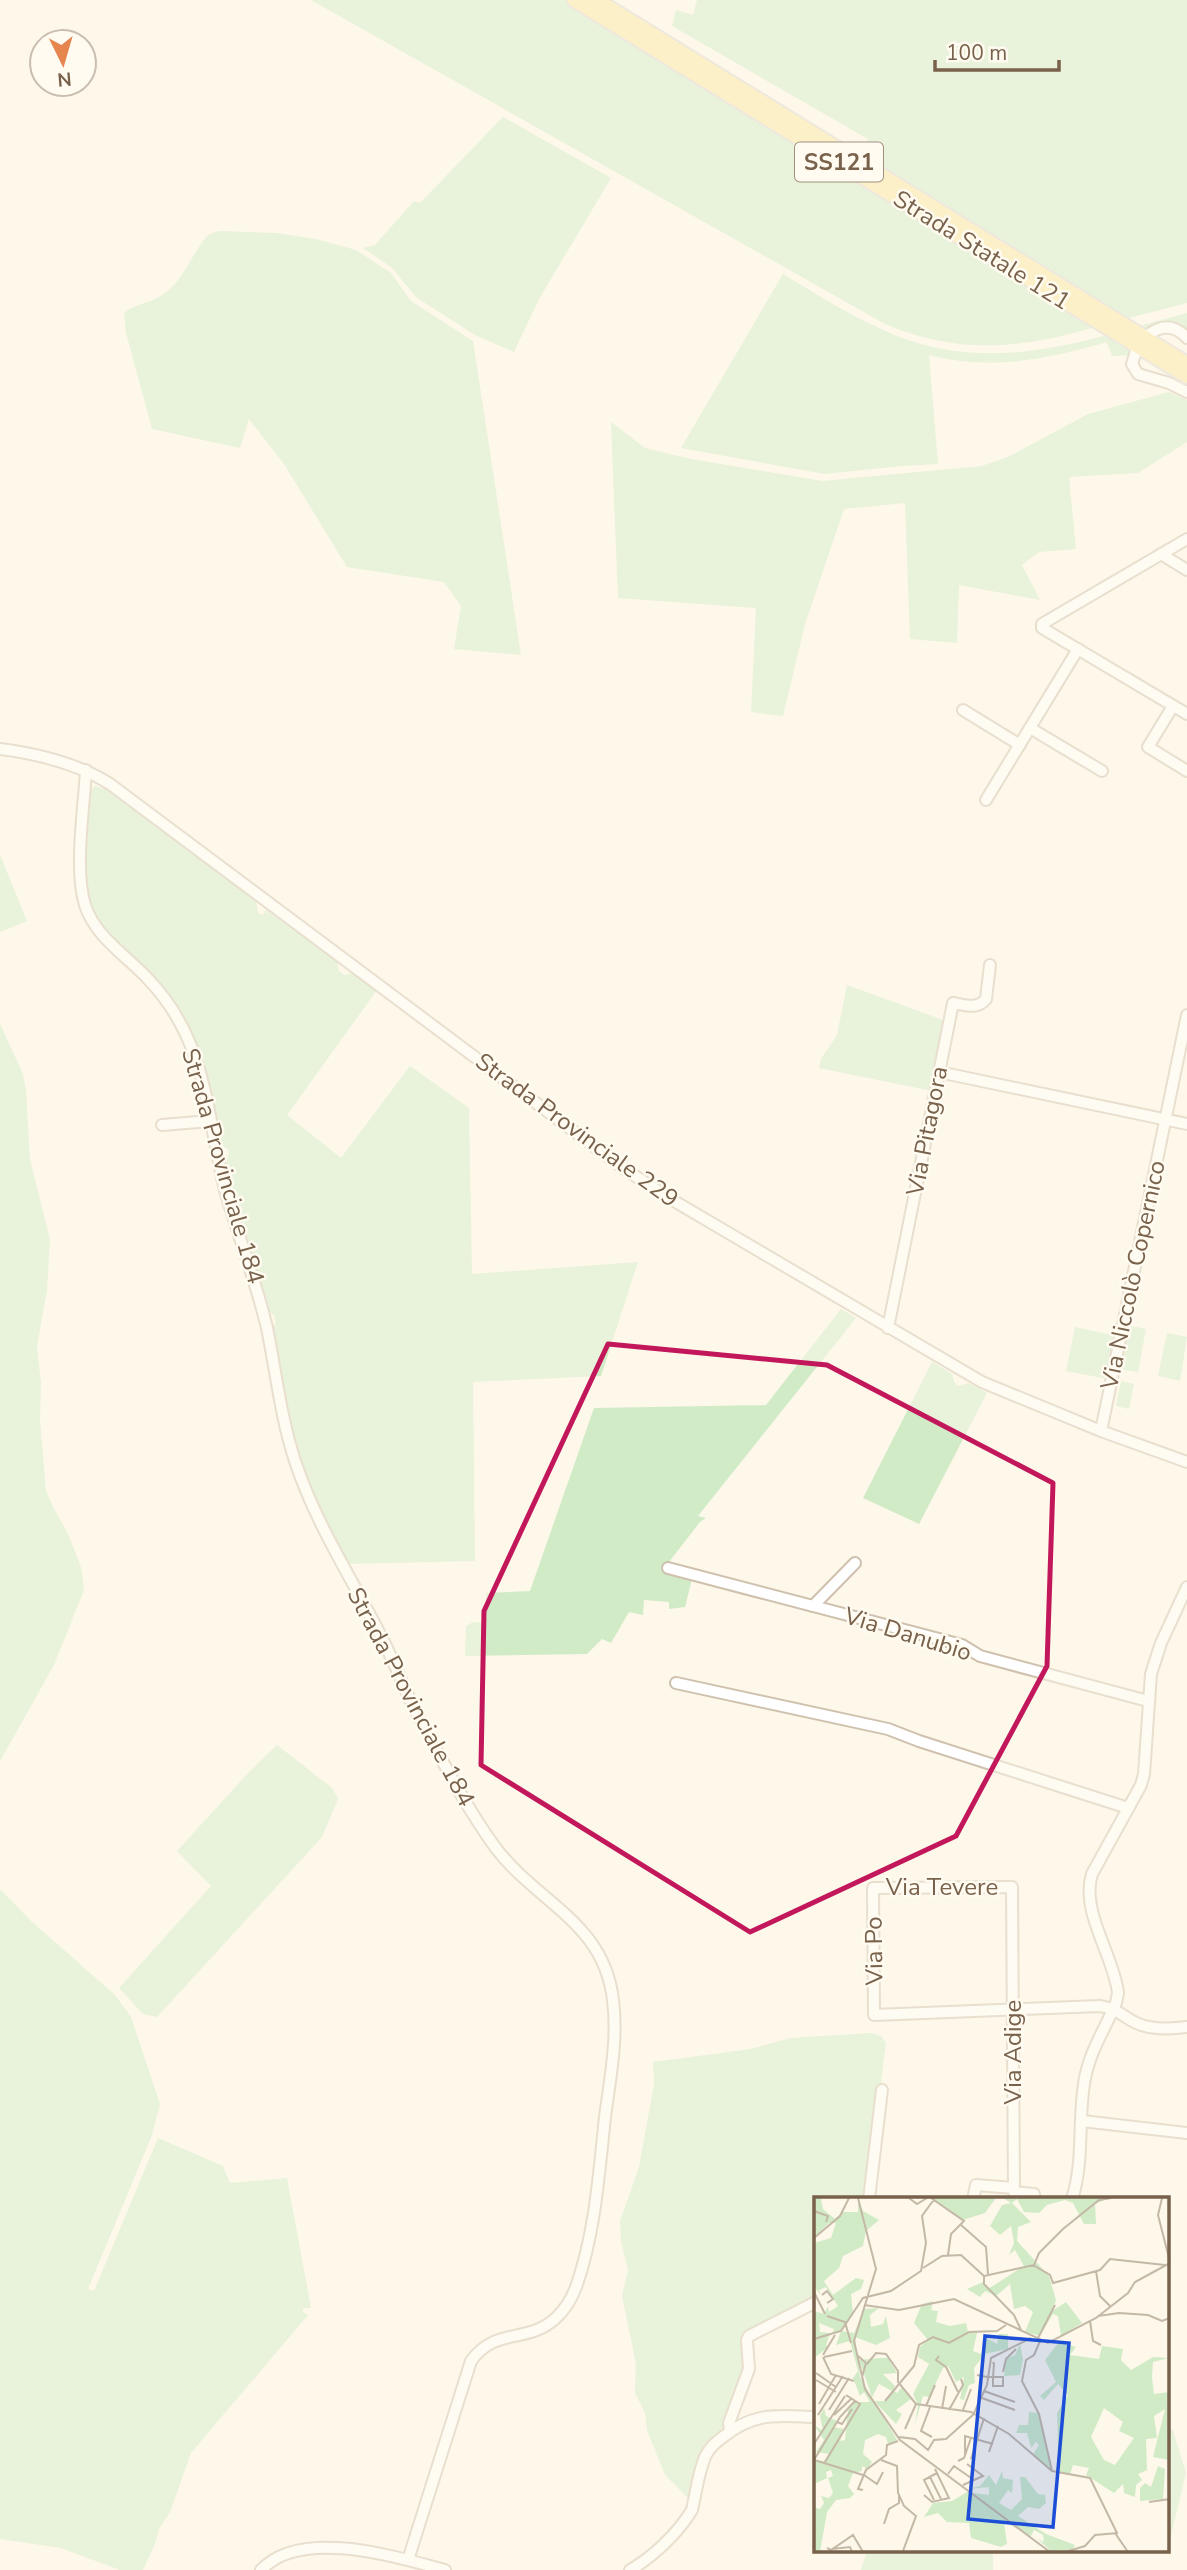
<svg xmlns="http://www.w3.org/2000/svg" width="1187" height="2570" font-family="'Nunito Sans',sans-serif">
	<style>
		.green { fill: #d1ebc7 }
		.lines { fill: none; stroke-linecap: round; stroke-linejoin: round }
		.minor-casing { stroke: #d0c1ae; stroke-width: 14 }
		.major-casing { stroke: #dcd6d0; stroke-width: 18 }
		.minor { stroke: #fff; stroke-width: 10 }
		.major { stroke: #fbe6a3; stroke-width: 14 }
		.marked { fill: none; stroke: #c2185b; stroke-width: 5; stroke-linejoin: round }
		.labels { text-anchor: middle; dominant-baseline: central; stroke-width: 5; stroke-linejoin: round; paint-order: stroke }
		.shield { fill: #fffbf1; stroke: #a1907e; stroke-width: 2 }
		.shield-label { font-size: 23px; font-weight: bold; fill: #79624c }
		.street-label { font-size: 24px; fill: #79624c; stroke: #fffbf1 }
		.inset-road { fill: none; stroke: #c4b8a6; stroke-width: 2 }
		.view { fill: #1d4ed8; fill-opacity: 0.15; stroke: #1d4ed8; stroke-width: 3.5 }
		.inset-edge { fill: none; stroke: #79624c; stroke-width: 3.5 }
	</style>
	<rect width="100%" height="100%" fill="#fdf8ea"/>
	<g class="green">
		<path d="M 311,0 L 565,0 L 1095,327 C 1019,349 959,355 885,324 Z"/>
		<path d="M 697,0 L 1187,0 L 1187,303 L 1125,319 L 864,158 L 868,139 L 672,26 L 676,10 L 693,15 Z"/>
		<path d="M 503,117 L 611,178 L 539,299 L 514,352 L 475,335 L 417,298 L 391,267 L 363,248 L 375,245 L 414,201 L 420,203 Z"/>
		<path d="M 219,231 L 276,233 L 316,239 L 356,250 L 391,273 L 411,301 L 473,341 L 521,655 L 454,649 L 461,606 L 444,582 L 347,567 L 284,464 L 249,419 L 240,448 L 152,429 L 126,333 L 124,313 C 134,304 148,304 159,297 C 181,285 189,260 203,241 L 208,235 Z"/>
		<path d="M 783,274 C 815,293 847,314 881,329 C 987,379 1082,341 1187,313 L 1187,334 L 1173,323 L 1132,350 L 1131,355 L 1112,356 L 1107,342 C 1048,359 990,371 929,355 L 938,464 L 901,466 L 825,474 L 681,448 Z"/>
		<path d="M 1169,392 L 1187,400 L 1187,442 L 1138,473 L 1069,477 L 1076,549 L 1039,552 L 1022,565 L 1040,600 L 959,585 L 957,643 L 910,639 L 905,503 L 844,509 L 805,624 L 783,716 L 751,712 L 756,608 L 618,598 L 611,422 L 645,448 L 686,458 L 822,481 L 982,466 L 1010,456 L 1088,414 Z"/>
		<path d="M 95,786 L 109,790 L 256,900 L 258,913 L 263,915 L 266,910 L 337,961 L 339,971 L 344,975 L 353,973 L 377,990 L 287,1115 L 341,1158 L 410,1066 L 469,1108 L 472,1274 L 638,1262 L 601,1376 L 473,1382 L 475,1561 L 344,1564 L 304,1474 L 294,1441 L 271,1329 L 276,1323 L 274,1315 L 267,1310 L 224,1164 L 229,1154 L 228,1149 L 220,1145 C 212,1105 206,1067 190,1030 L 98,922 L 88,902 L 85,871 L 91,789 Z"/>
		<path d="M 0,855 L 27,921 L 0,932 Z"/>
		<path d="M 847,985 L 946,1021 L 932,1091 L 819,1068 L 821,1059 L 837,1035 Z"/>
		<path d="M 0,1024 L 23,1074 L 26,1091 L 30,1160 L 50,1240 L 47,1290 L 37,1346 L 41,1383 L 40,1420 L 46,1491 L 53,1507 L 68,1534 L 81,1567 L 84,1590 L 54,1665 L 0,1761 Z"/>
		<path d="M 841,1309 L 856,1318 L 698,1516 L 706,1518 L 700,1522 L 662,1571 L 692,1579 L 685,1607 L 669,1609 L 669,1602 L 644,1600 L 643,1615 L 629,1612 L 611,1643 L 602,1639 L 587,1654 L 465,1656 L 466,1626 L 473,1622 L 486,1623 L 486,1593 L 530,1591 L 594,1408 L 766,1405 Z"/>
		<path d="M 1127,1325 L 1146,1329 L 1138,1372 L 1119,1369 Z"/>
		<path d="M 1075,1327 L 1117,1336 L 1108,1379 L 1066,1371 Z"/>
		<path d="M 1167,1333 L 1187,1337 L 1180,1381 L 1158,1376 Z"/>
		<path d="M 932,1362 L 952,1374 L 954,1382 L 958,1386 L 969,1383 L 987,1393 L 919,1524 L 863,1498 Z"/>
		<path d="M 1121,1381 L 1134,1384 L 1129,1409 L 1116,1406 Z"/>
		<path d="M 277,1745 L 332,1788 L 338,1799 L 322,1837 L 157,2017 L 143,2014 L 119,1988 L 211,1886 L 177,1851 L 250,1771 Z"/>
		<path d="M 0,1889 L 30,1920 L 115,1995 L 131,2017 L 160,2104 L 152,2135 L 88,2289 L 94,2291 L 158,2138 L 223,2166 L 230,2183 L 287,2178 L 311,2308 L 303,2308 L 303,2312 L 308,2315 L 191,2453 L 170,2512 L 159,2529 L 155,2544 L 143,2570 L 120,2570 L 61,2548 L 0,2539 Z"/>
		<path d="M 871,2033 L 881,2036 L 886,2043 L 866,2199 L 816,2199 L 816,2297 L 746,2332 L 745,2369 L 725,2431 L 709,2443 L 690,2500 L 665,2475 L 647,2430 L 645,2413 L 635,2393 L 636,2364 L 622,2296 L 628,2270 L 621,2242 L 620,2221 L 639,2167 L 654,2084 L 653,2062 L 751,2049 L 790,2038 Z"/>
		<path d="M 1168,2425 L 1173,2431 L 1186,2473 L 1168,2548 Z"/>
		<path d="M 867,2551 L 993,2551 L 993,2570 L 861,2570 Z"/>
	</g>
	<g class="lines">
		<g class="minor-casing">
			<g id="minor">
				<path d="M 1148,335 C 1162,324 1175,325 1187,338"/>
				<path d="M 1136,351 L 1132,364 L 1138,374 L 1169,383 L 1187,392"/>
				<path d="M 1187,539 L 1042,624 L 1042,628 L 1187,714"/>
				<path d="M 1161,554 L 1187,570"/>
				<path d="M 1173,706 L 1148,747 L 1187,771"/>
				<path d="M 963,710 L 1020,745"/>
				<path d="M 1030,728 L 1102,771"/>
				<path d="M 0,749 C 39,754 77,763 110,784 L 623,1168 L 669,1198 L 982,1382 L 1101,1431 L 1187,1462"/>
				<path d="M 86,770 C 84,808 74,870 85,905 C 95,937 127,956 149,980 C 170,1002 185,1028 195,1057 C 210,1100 214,1146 225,1190 C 238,1236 256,1281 267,1328 C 276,1372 281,1419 295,1461 C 316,1525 353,1580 383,1640 C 395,1664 405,1690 417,1714 C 441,1758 465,1806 495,1847 C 537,1903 604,1922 613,2000 C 618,2039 610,2079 605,2117 C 599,2173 595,2234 576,2287 C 572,2298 565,2309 557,2317 C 528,2345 496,2326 471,2361 L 408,2560"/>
				<path d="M 986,800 L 1078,649"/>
				<path d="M 939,1072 L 1187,1124"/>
				<path d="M 162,1125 L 210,1121"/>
				<path d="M 888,1328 L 953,1003 C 965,1005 977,1010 986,999 L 990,965"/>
				<path d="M 1101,1431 L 1187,1015"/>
				<path d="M 668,1568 L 962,1645 L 980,1656 L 1148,1701"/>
				<path d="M 813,1606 L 855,1563"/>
				<path d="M 676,1683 L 888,1729 L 919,1741 L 1128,1808"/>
				<path d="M 1082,2121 L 1187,2133"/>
				<path d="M 869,2199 L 882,2090"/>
				<path d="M 973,2199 L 976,2185 L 1014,2188"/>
				<path d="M 1035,2199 L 1034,2194 L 1014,2192 L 1012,1887 L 873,1888 L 874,2015 L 1100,2006 C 1115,2008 1123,2016 1136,2023 C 1151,2030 1171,2029 1187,2027"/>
				<path d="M 1072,2199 C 1084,2162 1078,2122 1084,2084 C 1088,2054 1104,2031 1116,2003 L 1118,1993 C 1114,1956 1080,1911 1092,1874 L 1141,1785 L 1144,1774 L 1151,1674 L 1161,1643 L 1187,1587"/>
				<path d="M 730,2431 L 729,2423 L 749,2369 L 747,2340 L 749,2336 L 816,2302"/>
				<path d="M 261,2570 C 301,2527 396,2557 445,2570"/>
				<path d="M 630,2570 C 653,2557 678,2533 692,2510 C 696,2493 698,2474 705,2457 C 709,2448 715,2443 723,2437 C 755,2411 778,2416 816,2417"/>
			</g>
		</g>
		<g class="major-casing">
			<g id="major">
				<path d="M 575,0 L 1187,376"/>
				<path d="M 596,0 L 1187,364"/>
			</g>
		</g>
		<use href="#minor" class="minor"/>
		<use href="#major" class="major"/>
	</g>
	<path d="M0 0H1187V2570H0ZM 608,1344 L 827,1365 L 1053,1483 L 1047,1666 L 956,1836 L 750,1932 L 481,1765 L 484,1611 Z" fill="#fdf8ea" fill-opacity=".55" fill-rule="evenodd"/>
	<path class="marked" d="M 608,1344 L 827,1365 L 1053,1483 L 1047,1666 L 956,1836 L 750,1932 L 481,1765 L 484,1611 Z"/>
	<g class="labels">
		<rect class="shield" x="795" y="142.5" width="88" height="39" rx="5"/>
		<g class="shield-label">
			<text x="839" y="162">SS121</text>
		</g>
		<g class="street-label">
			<text transform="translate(982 250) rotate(32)">Strada Statale 121</text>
			<text transform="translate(577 1130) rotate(36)">Strada Provinciale 229</text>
			<text transform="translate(927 1131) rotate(-79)">Via Pitagora</text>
			<text transform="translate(223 1166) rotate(74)">Strada Provinciale 184</text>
			<text transform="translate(1133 1275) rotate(-78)">Via Niccolò Copernico</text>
			<text transform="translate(908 1634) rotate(17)">Via Danubio</text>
			<text transform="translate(411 1697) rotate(62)">Strada Provinciale 184</text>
			<text x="942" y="1887">Via Tevere</text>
			<text transform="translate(874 1951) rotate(-91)">Via Po</text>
			<text transform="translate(1013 2052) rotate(-90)">Via Adige</text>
		</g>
	</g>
	<g transform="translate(814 2197)">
		<rect width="355" height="355" fill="#fdf8ea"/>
		<path d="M 0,1 L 7,1 L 9,12 L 21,22 L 28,15 L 44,15 L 44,1 L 49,14 L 65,23 L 52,34 L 49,49 L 29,59 L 25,71 L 10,84 L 19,98 L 42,81 L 50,83 L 47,92 L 37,97 L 39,116 L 27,134 L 18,137 L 20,132 L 5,126 L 6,135 L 16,136 L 12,148 L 15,150 L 1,160 L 0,114 L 10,117 L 14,109 L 15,115 L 24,109 L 12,90 L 5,93 L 7,98 L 1,91 L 0,46 L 17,41 L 22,26 L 15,26 L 0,40 ZM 117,1 L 182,1 L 171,16 L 149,23 ZM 189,1 L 296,1 L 281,7 L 282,27 L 270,27 L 259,6 L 251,3 L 233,8 L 225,16 L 210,15 L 203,2 L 198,6 L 217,25 L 204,30 L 203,44 L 235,79 L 242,103 L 238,114 L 252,105 L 268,126 L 247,139 L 244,119 L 239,117 L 226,139 L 211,135 L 219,115 L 211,109 L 200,112 L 196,87 L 182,99 L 171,94 L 166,100 L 153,92 L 169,85 L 174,92 L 210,69 L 201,53 L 195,58 L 200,46 L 197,29 L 186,38 L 176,29 L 188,8 L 197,6 ZM 119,104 L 117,113 L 124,114 L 122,125 L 136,129 L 152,126 L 154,135 L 163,136 L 159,154 L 170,158 L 160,171 L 161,186 L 155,188 L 150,203 L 146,202 L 150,180 L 142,185 L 134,169 L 129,171 L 115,200 L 109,199 L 101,227 L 104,208 L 99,197 L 115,167 L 104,160 L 106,150 L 114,143 L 100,126 L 108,107 ZM 65,111 L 56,118 L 57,130 L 69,127 L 72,119 L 76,141 L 62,148 L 41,140 L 46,180 L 83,243 L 74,247 L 72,240 L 64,237 L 51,243 L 49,257 L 58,265 L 53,272 L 48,269 L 48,274 L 39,276 L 34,289 L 40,297 L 36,301 L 22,303 L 13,315 L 6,355 L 1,355 L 0,310 L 6,312 L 10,306 L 7,299 L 15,301 L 19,296 L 14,281 L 19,279 L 17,273 L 12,275 L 13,281 L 0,287 L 0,263 L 10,264 L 15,257 L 2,255 L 10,243 L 0,228 L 9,234 L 6,219 L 10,211 L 12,219 L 23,224 L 19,230 L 30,232 L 26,244 L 31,243 L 34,212 L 41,205 L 56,205 L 50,195 L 46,199 L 39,181 L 44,174 L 36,144 L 22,148 L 27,134 L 40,136 L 50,112 ZM 185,137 L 194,137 L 194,152 L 170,157 L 172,141 L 183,147 ZM 245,145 L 262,150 L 256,158 L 285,162 L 288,149 L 309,152 L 307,163 L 317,173 L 339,160 L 355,161 L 339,165 L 338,180 L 340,197 L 355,195 L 355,263 L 339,260 L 351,212 L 340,219 L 343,241 L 332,242 L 333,273 L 324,277 L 328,283 L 322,288 L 321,300 L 310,296 L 309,287 L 300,296 L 272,278 L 275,271 L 259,268 L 256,278 L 245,276 L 243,216 L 254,198 L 244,187 L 230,203 L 226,199 L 242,185 L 231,163 ZM 290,211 L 309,225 L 305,234 L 320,241 L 301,268 L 290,263 L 277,240 ZM 206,147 L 209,162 L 206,178 L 190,179 L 192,162 L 201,158 ZM 66,161 L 74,161 L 83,176 L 69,177 L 81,189 L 79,193 L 83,196 L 88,190 L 97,202 L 82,213 L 88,217 L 82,227 L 60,204 L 71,204 L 78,194 L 65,187 L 58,200 L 45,163 ZM 215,215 L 224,216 L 238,273 L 219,257 L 225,248 L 222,245 L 217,251 L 213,236 L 202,236 L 205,228 L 214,228 ZM 344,269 L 351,272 L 349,302 L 326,304 L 326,291 L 331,286 L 337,290 ZM 188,274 L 189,281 L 199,283 L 198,296 L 194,293 L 185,306 L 197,313 L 208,302 L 206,280 L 211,280 L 224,297 L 231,298 L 232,306 L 225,312 L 214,310 L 204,319 L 232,337 L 261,348 L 259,352 L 238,355 L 224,342 L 230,345 L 229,338 L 220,333 L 217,339 L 190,325 L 193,347 L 187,350 L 157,341 L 155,326 L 133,325 L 124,316 L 110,320 L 119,306 L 138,304 L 153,295 L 175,298 L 175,290 L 155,292 L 166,289 L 175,278 L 182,288 Z" fill="#d1ebc7" fill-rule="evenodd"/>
		<path class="inset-road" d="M 44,1 L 62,72 L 40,144 L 51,192 L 86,243 L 236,355M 95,1 L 103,7 L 113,1M 117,1 L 150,24 L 137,37 L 134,58M 348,1 L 344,18 L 356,65M 0,14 L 14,19 L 12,25M 147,28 L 172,50 L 174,77M 0,41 L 26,19 L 35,1M 219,68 L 236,78 L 239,86 L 286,73 L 296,62 L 351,68M 109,71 L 128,59 L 147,58 L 170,79M 282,74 L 286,99 L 296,109M 0,95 L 11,117M 8,98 L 13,94 L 19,102 L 13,106M 50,108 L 85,113 L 140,102 L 234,146 L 282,121 L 314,96 L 321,85 L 356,66M 13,119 L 31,125 L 37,146M 284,119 L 305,116 L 334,118 L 348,124 L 356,121M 276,124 L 279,144 L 287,148M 207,133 L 200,118 L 170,87 L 170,79 L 220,68 L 225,56 L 249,32 L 285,3 L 297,1M 0,142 L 27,134 L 49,101 L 77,94 L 107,74 L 112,46 L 108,19 L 121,1M 223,143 L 241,108M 226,144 L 220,158 L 212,163 L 208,184 L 225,217 L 238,274M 9,158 L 21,138M 43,158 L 52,166 L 48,180M 125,159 L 122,163 L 132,170 L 144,195M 9,160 L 17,177 L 40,184M 10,160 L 38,154M 53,167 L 62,156 L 72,157 L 84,174 L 84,185 L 102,207M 189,175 L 192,162 L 202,152M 2,176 L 22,190M 163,178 L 173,180 L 189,180 L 189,189 L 179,189 L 179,180 L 180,167 L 179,165M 2,183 L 22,195M 170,194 L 201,205M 168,201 L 201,213M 41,204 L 26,220 L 0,263 L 49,278M 71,204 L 100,169 L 105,148 L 119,140 L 135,146 L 155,135 L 183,134 L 192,128M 5,207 L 22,178M 102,207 L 157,215 L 195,237 L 238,274 L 276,281 L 303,336M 112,209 L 121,188M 116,210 L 107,234 L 118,240M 128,212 L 132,189M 15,213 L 35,181M 135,213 L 149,188 L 147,182M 149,213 L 157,192M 160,216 L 173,188 L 177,161 L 217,141M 4,218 L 29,179M 20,218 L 37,202M 23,225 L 28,227 L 38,212M 91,232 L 102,207M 85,240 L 101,242 L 114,253 L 120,243 L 132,242 L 161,216M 0,247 L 31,199M 175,255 L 184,229M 151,258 L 151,239 L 179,247M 157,262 L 170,221M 67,263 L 83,269 L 84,296 L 90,309 L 102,319 L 89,354M 144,264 L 150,261 L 157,241M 11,265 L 46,207 L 32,198M 134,277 L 140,269 L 160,283M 50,278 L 63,287 L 69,275M 116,280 L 127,302M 149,288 L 169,279 L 153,267M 49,293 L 44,292 L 52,273 L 72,258 L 73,248 L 84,244M 110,298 L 118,305 L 135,301 L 121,272M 120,303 L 110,283 L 123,276M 335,305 L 356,302M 70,327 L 75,312 L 85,306 L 85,297M 301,336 L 314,355M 13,351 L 17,353 L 39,338 L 49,355M 18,352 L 36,350 L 38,355M 251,355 L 271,349 L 281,338 L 304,336"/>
		<path class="view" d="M 171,139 L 255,146 L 239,330 L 154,322 Z"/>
		<rect width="355" height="355" class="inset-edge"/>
	</g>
	<g transform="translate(63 63) rotate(175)"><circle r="33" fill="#fffbf1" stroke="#c9beaf" stroke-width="2"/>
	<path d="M0-5L12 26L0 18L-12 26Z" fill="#e7854f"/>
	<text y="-10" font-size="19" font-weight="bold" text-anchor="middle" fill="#79624c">N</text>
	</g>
	<path d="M935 60v10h124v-10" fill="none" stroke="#79624c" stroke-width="3.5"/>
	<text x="946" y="60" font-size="21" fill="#79624c" stroke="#fffbf1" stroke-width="5" paint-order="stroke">100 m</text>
</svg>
